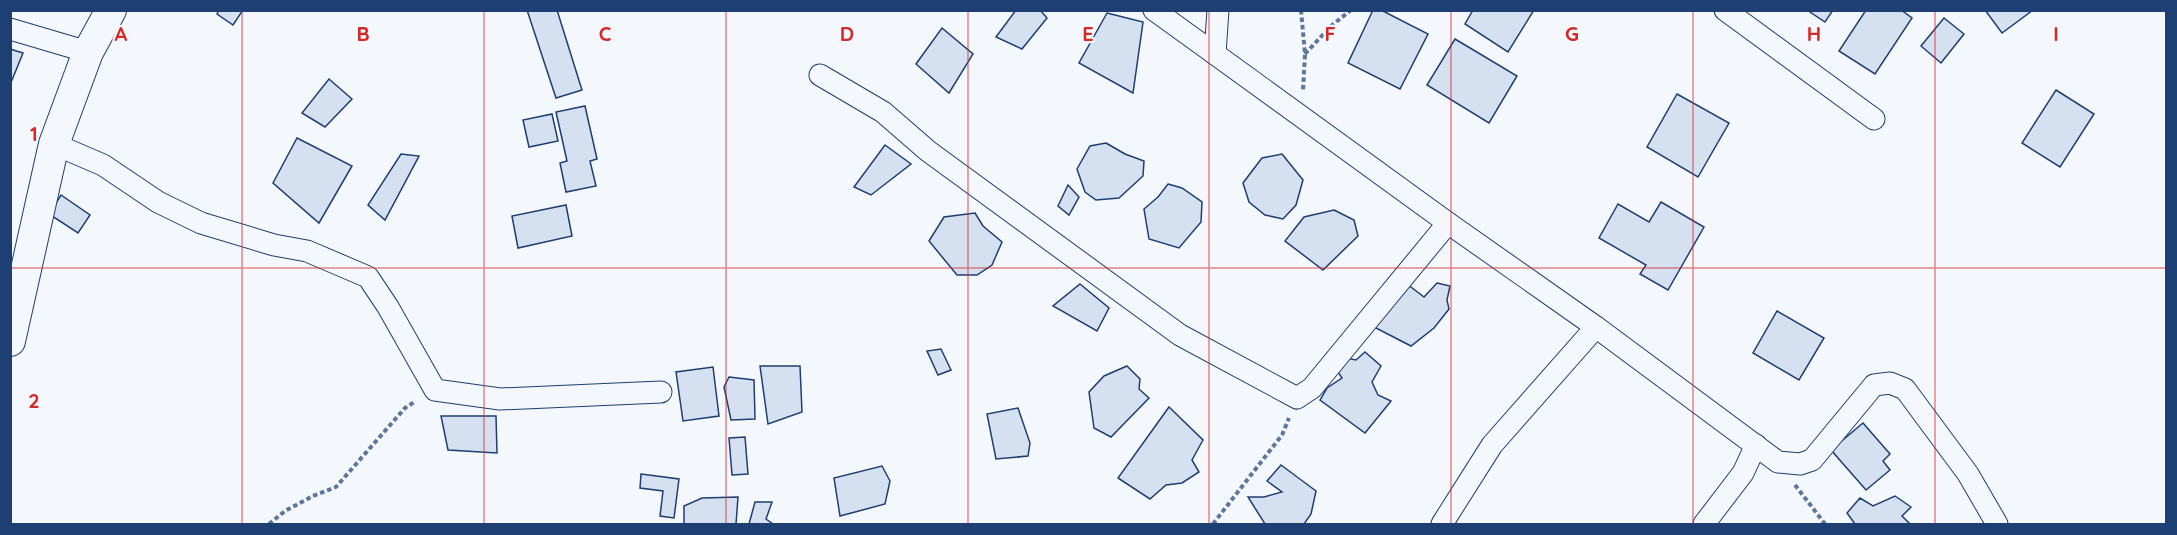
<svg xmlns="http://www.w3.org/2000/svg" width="2177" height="535" font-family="Quicksand,sans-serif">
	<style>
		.building { fill: #d5e0f0; stroke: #1d3f73; stroke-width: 1.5 }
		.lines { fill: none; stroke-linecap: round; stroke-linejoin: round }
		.street-casing { stroke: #1d3f73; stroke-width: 23 }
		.secondary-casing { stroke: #1d3f73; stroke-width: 32 }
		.path { stroke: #5e769c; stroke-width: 4; stroke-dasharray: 4.5 3; stroke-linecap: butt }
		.street { stroke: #f4f7fb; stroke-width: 21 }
		.secondary { stroke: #f4f7fb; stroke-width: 30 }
		.grid { fill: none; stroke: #d62828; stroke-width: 1.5; stroke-opacity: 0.55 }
		.grid-label { font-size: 20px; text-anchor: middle; font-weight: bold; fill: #d62828; stroke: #f4f7fb; stroke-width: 4.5; stroke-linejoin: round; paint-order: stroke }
	</style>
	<rect width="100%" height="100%" fill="#f4f7fb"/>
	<g class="building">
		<path d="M 219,10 L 243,10 L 233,25 L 217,14 Z"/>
		<path d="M 527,10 L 557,10 L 582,90 L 556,98 Z"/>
		<path d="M 1016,10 L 1040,10 L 1047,18 L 1022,49 L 996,37 Z"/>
		<path d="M 1373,10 L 1381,10 L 1428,34 L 1400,89 L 1348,63 Z"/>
		<path d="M 1473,10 L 1534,10 L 1508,52 L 1465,24 Z"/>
		<path d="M 1807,10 L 1833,10 L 1825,22 Z"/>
		<path d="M 1866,10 L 1901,10 L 1912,18 L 1875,74 L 1839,51 Z"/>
		<path d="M 1985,10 L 2033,10 L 2002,33 Z"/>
		<path d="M 1107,13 L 1143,22 L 1133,93 L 1079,63 Z"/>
		<path d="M 1944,18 L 1964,34 L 1941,63 L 1921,46 Z"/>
		<path d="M 942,28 L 973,54 L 949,93 L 916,64 Z"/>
		<path d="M 1455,39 L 1517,76 L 1489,123 L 1427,85 Z"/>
		<path d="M 10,49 L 23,53 L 10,85 Z"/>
		<path d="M 329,79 L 352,99 L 325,127 L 302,113 Z"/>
		<path d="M 2056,90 L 2094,114 L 2060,167 L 2022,143 Z"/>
		<path d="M 1677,94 L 1729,123 L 1698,177 L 1647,147 Z"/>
		<path d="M 585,106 L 597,159 L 590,161 L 596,186 L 566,192 L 560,163 L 567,161 L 556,112 Z"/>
		<path d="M 552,114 L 558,141 L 529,147 L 523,120 Z"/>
		<path d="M 297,138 L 352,166 L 319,223 L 273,183 Z"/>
		<path d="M 1106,143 L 1125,154 L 1144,161 L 1143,176 L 1119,198 L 1096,200 L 1085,192 L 1077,169 L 1090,146 Z"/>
		<path d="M 885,145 L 911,164 L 871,195 L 854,187 Z"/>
		<path d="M 401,154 L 419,156 L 385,220 L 368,205 Z"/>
		<path d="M 1282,154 L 1303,180 L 1296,205 L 1283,219 L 1265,215 L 1249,202 L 1243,183 L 1262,158 Z"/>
		<path d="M 1168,184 L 1182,188 L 1202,202 L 1201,222 L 1179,248 L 1149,239 L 1144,209 L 1158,197 Z"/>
		<path d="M 1068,185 L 1079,197 L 1069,215 L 1058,206 Z"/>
		<path d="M 61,195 L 90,215 L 78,233 L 49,214 Z"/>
		<path d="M 1661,202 L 1704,227 L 1668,290 L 1640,274 L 1646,265 L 1599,238 L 1618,204 L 1649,222 Z"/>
		<path d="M 566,205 L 572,236 L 518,248 L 512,216 Z"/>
		<path d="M 1334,210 L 1354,220 L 1358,236 L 1323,270 L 1285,241 L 1304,217 Z"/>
		<path d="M 975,213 L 983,226 L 1002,242 L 992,265 L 977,275 L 957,275 L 929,241 L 944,217 Z"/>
		<path d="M 1437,283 L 1450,286 L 1447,300 L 1449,309 L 1434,328 L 1411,346 L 1374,327 L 1407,284 L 1424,297 Z"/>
		<path d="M 1080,284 L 1109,308 L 1097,331 L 1053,306 Z"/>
		<path d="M 1777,311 L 1824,338 L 1799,380 L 1753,353 Z"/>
		<path d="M 941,349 L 951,370 L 938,375 L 927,351 Z"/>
		<path d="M 1365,352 L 1381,366 L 1372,382 L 1378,395 L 1391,401 L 1365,433 L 1320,400 L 1327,388 L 1342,378 L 1338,372 L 1346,358 L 1356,360 Z"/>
		<path d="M 760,366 L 800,366 L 802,412 L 768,424 Z"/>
		<path d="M 1127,366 L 1140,379 L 1139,389 L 1149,398 L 1111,437 L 1094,428 L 1089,392 L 1104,376 Z"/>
		<path d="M 713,367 L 719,416 L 683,421 L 676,372 Z"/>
		<path d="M 729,377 L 754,380 L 755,419 L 731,420 L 724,387 Z"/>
		<path d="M 1169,407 L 1203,440 L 1192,460 L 1199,472 L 1182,483 L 1166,485 L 1150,499 L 1118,478 Z"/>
		<path d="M 1018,408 L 1030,443 L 1028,456 L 996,459 L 987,414 Z"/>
		<path d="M 441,416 L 496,416 L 497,453 L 448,450 Z"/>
		<path d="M 1863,423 L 1890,454 L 1883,461 L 1890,470 L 1866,490 L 1831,450 Z"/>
		<path d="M 745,437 L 748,474 L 732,475 L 729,438 Z"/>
		<path d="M 1281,465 L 1316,491 L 1311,514 L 1304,524 L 1265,524 L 1248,497 L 1264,497 L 1282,492 L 1267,481 Z"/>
		<path d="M 882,466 L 890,481 L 885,504 L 840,516 L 834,478 Z"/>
		<path d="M 641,474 L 679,479 L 674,518 L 660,516 L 663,491 L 640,488 Z"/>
		<path d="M 1895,496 L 1911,507 L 1902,516 L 1910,524 L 1855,524 L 1847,513 L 1860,498 L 1873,506 Z"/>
		<path d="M 738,497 L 736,524 L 684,524 L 684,506 L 702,498 Z"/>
		<path d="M 755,502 L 772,502 L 766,519 L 773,524 L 749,524 Z"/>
	</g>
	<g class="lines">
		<g class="street-casing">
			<g id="street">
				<path d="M 1154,10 L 1215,54"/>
				<path d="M 1218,10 L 1215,54 L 1448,223 L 1596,327 L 1778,462 L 1800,464 L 1812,460 L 1874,385 L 1890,383 L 1905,389 L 1968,474 L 1997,524"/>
				<path d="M 1725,10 L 1874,119"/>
				<path d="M 10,29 L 88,52"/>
				<path d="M 820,75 L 883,112 L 928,151 L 1180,335 L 1297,398 L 1312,388 L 1448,223"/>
				<path d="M 54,144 L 103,165 L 158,202 L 201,223 L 274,245 L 307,251 L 368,277 L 388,307 L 435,390 L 500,399 L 661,392"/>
				<path d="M 1442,524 L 1492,445 L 1596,327"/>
				<path d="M 1704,524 L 1743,473 L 1756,445"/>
			</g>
		</g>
		<g class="secondary-casing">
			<path id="secondary" d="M 10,341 L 54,144 L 88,52 L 111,10"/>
		</g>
		<g class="path">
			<path d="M 1301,10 L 1305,54 L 1303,90"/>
			<path d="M 1305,54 L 1331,26 L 1351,10"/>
			<path d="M 1795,485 L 1825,524"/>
			<path d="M 269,524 L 285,511 L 313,496 L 336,487 L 405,408 L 416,401"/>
			<path d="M 1213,524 L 1282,435 L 1289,418"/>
		</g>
		<use href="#street" class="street"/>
		<use href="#secondary" class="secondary"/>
	</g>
	<path class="grid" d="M 242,10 L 242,524M 484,10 L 484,524M 726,10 L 726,524M 968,10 L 968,524M 1209,10 L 1209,524M 1451,10 L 1451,524M 1693,10 L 1693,524M 1935,10 L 1935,524M 10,268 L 2166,268"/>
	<g class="grid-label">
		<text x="121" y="41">A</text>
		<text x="363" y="41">B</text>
		<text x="605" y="41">C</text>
		<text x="847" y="41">D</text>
		<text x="1088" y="41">E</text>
		<text x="1330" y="41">F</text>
		<text x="1572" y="41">G</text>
		<text x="1814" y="41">H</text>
		<text x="2056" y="41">I</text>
		<text x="34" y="141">1</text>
		<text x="34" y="408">2</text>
	</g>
	<rect width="2177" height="535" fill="none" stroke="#1d3f73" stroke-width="24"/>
</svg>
